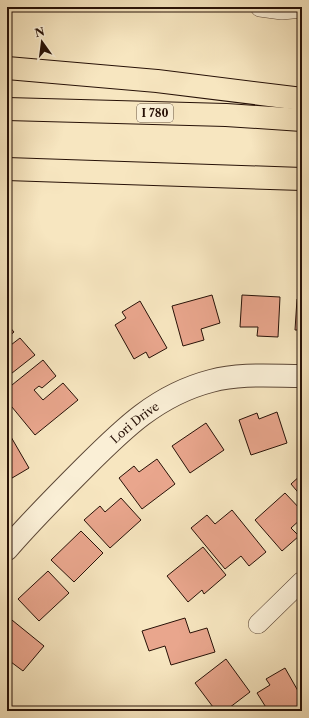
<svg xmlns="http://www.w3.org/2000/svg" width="309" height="718" font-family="'Libre Caslon Text',serif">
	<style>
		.building { fill: #e9a68d; stroke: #271107 }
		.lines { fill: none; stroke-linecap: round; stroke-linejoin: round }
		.minor-casing { stroke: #5b4635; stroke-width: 20 }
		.tertiary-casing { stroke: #5b4635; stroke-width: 24 }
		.motorway-casing { stroke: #271107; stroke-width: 24 }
		.minor { stroke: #faefd6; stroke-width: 19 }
		.tertiary { stroke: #faefd6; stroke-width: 22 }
		.motorway { stroke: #f7e6c0; stroke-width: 22 }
		.labels { text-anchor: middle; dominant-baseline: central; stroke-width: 3.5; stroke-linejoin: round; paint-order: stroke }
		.shield { fill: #faefd6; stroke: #665445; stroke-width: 1 }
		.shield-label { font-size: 11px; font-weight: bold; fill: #271107 }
		.street-label { font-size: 12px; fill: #271107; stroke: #faefd6 }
	</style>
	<rect width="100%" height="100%" fill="#f7e6c0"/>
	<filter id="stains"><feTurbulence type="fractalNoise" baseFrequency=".005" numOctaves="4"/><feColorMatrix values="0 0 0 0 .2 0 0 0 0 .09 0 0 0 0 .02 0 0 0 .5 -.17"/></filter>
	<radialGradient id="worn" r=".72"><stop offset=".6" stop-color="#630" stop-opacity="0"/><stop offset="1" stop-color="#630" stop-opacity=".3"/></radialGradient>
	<g class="building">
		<path d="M 212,295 L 220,323 L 201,329 L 204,340 L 183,346 L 172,306 Z"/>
		<path d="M 242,295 L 280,297 L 278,337 L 257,336 L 258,327 L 240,327 Z"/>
		<path d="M 297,299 L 302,299 L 302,330 L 295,330 Z"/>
		<path d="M 140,301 L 167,348 L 149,358 L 146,352 L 134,359 L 115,325 L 126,318 L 122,312 Z"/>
		<path d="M 7,324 L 14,332 L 7,338 Z"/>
		<path d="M 20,338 L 35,355 L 7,377 L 7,348 Z"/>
		<path d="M 43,360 L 56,376 L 42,388 L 39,386 L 34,390 L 43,400 L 63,383 L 78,400 L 35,435 L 7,401 L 7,389 Z"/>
		<path d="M 277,412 L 287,443 L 251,455 L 239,420 L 257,413 L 259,419 Z"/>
		<path d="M 206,423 L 224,450 L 190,473 L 172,446 Z"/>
		<path d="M 7,430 L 29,468 L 7,481 Z"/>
		<path d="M 157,459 L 175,484 L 142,509 L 119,478 L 134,466 L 139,472 Z"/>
		<path d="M 302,474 L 302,497 L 291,484 Z"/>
		<path d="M 285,493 L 302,511 L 302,518 L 291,528 L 299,536 L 282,551 L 255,520 Z"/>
		<path d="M 121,498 L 141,520 L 110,548 L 84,520 L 100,506 L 105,512 Z"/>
		<path d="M 232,510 L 266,552 L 249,566 L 241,556 L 225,569 L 191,528 L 207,515 L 215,524 Z"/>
		<path d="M 81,531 L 103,553 L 74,582 L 51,560 Z"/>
		<path d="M 203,547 L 226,575 L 204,594 L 202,590 L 188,602 L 167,576 Z"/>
		<path d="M 48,571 L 69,593 L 39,621 L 18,599 Z"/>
		<path d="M 7,616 L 44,646 L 23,671 L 7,659 Z"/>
		<path d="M 185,618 L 190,633 L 207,628 L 215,652 L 171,665 L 165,646 L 149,651 L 142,631 Z"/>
		<path d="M 226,659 L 250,692 L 225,711 L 216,711 L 195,683 Z"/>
		<path d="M 285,668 L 302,698 L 302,711 L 264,711 L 267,709 L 257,693 L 270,685 L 266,679 Z"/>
	</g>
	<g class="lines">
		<g class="minor-casing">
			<g id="minor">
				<path d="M 260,7 L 282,10 L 302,8"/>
				<path d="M 258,624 L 302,581"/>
			</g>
		</g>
		<g class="tertiary-casing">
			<g id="tertiary">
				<path id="s1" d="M 7,549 C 32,520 58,494 85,467 C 123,429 157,395 211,381 C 240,373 273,376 302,376"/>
			</g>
		</g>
		<g class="motorway-casing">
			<g id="motorway">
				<path d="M 7,68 L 157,81 L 302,99"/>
				<path d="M 7,109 L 226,115 L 302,120"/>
				<path d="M 7,169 L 302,179"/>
			</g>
		</g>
		<use href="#minor" class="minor"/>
		<use href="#tertiary" class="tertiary"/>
		<use href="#motorway" class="motorway"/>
	</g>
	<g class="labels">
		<rect class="shield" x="137" y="104" width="36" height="18" rx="3"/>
		<g class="shield-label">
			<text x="155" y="113">I 780</text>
		</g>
		<g class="street-label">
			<text stroke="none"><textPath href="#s1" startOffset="180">Lori Drive</textPath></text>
		</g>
	</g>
	<rect width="309" height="718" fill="none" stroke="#f7e6c0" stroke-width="24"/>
	<rect x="8" y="8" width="293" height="702" fill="none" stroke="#271107" stroke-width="2"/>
	<rect x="12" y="12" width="285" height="694" fill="none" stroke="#271107"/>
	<g transform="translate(42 42) rotate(346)" stroke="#faefd6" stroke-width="3" paint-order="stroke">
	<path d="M0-3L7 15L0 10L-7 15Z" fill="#271107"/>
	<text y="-6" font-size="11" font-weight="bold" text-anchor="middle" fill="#271107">N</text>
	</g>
	<rect width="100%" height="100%" filter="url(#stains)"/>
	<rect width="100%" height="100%" fill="url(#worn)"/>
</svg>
